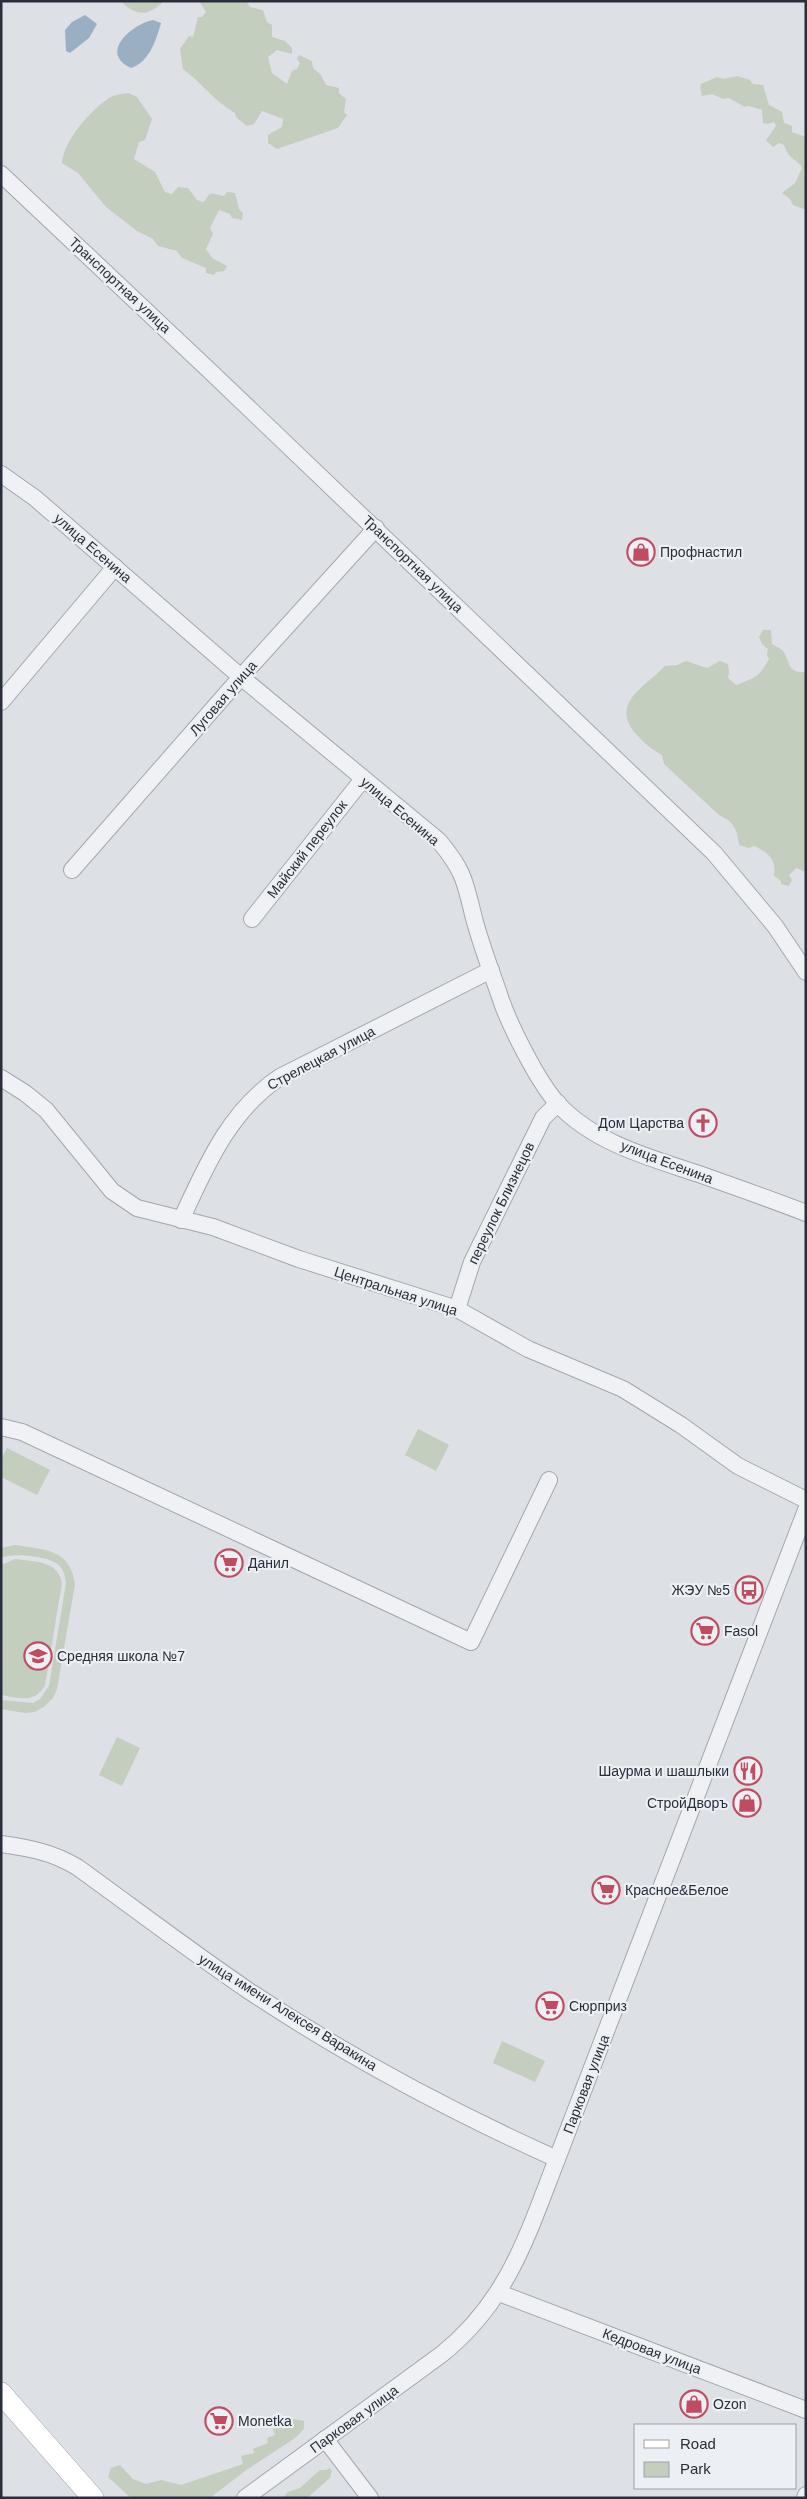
<svg xmlns="http://www.w3.org/2000/svg" width="807" height="2499" font-family="Helvetica,sans-serif">
	<style>
		.green { fill: #c3cebf }
		.water { fill: #9bafc2 }
		.lines { fill: none; stroke-linecap: round; stroke-linejoin: round }
		.minor-casing { stroke: #a3a7ae; stroke-width: 18 }
		.major-casing { stroke: #9da5b0; stroke-width: 22 }
		.minor { stroke: #eff1f4; stroke-width: 16 }
		.major { stroke: #fff; stroke-width: 21 }
		.labels { text-anchor: middle; dominant-baseline: central; stroke-width: 4.5; stroke-linejoin: round; paint-order: stroke }
		.street-label { font-size: 14px; fill: #282f3a; stroke: #eceff3 }
		.poi-label { font-size: 14px; fill: #282f3a; stroke: #eceff3; text-anchor: start }
	</style>
	<rect width="100%" height="100%" fill="#dde0e5"/>
	<g class="green">
		<path d="M 121,1 L 164,1 C 149,16 136,17 121,1 Z"/>
		<path d="M 199,1 L 246,1 L 250,7 L 263,10 L 267,22 L 272,25 L 272,37 L 285,41 L 292,48 L 292,54 L 277,50 L 268,57 L 272,73 L 287,84 L 292,71 L 297,69 L 300,63 L 297,59 L 299,55 L 312,61 L 313,68 L 321,75 L 326,85 L 339,88 L 339,93 L 346,99 L 344,112 L 347,115 L 338,128 L 277,149 L 268,143 L 268,135 L 282,127 L 283,119 L 262,111 L 254,124 L 247,126 L 236,117 L 235,113 C 214,101 202,83 183,69 L 180,49 L 189,36 L 193,37 L 198,17 L 202,17 L 206,12 Z"/>
		<path d="M 737,76 L 750,80 L 753,84 L 763,85 L 769,105 L 782,112 L 784,123 L 792,126 L 792,132 L 806,137 L 806,210 L 793,205 L 790,199 L 782,193 L 795,183 L 802,168 C 797,158 789,161 784,145 L 779,143 L 773,147 L 766,140 L 776,126 L 774,122 L 768,124 L 763,123 L 762,110 L 749,106 L 745,107 L 729,98 L 723,99 L 712,94 L 702,96 L 700,88 L 701,84 L 717,77 L 723,79 Z"/>
		<path d="M 128,93 L 137,97 L 152,119 L 145,140 L 139,142 L 134,159 L 155,172 L 165,192 L 172,194 L 178,187 L 188,188 L 197,200 L 203,202 C 207,200 207,196 210,194 C 214,192 220,196 224,196 L 227,192 L 235,193 L 239,209 L 243,213 L 242,220 L 232,218 L 230,214 L 219,210 L 210,228 L 213,234 L 206,249 L 212,258 L 227,266 L 224,271 L 216,272 L 214,275 L 206,273 L 206,268 L 182,258 L 177,251 L 158,246 L 153,239 L 137,231 L 106,207 L 78,173 L 62,163 C 64,140 90,111 109,98 C 114,95 122,94 128,93 Z"/>
		<path d="M 763,630 L 771,630 L 772,644 C 775,646 781,648 783,651 C 790,661 787,674 806,672 L 806,872 L 796,868 L 789,875 L 792,880 L 789,886 L 781,884 L 781,881 L 774,876 C 777,860 768,852 754,846 L 749,848 L 739,845 C 737,829 734,822 719,815 L 664,764 L 662,755 C 651,749 644,743 635,733 C 610,703 646,686 665,666 L 677,665 L 686,661 L 707,668 L 720,661 L 728,664 L 729,672 L 728,678 L 736,685 C 755,678 760,676 769,659 L 767,655 L 768,649 L 762,644 L 759,637 Z"/>
		<path d="M 418,1429 L 449,1445 L 436,1471 L 405,1455 Z"/>
		<path d="M 7,1448 L 50,1470 L 37,1495 L 1,1477 L 1,1459 Z"/>
		<path d="M 15,1545 C 44,1550 70,1548 75,1584 L 57,1689 L 53,1698 L 45,1706 L 35,1712 L 25,1713 L 1,1709 L 1,1700 L 33,1703 L 40,1699 L 49,1686 L 66,1583 C 65,1577 64,1570 59,1565 C 49,1556 13,1552 1,1558 L 1,1548 Z"/>
		<path d="M 15,1559 C 34,1562 58,1560 62,1583 L 45,1685 C 35,1704 19,1698 1,1695 L 1,1565 Z"/>
		<path d="M 117,1737 L 140,1748 L 122,1786 L 99,1775 Z"/>
		<path d="M 502,2041 L 545,2061 L 535,2082 L 493,2063 Z"/>
		<path d="M 293,2419 L 304,2421 L 304,2429 L 295,2438 L 245,2471 L 210,2498 L 131,2498 L 108,2477 L 111,2468 L 120,2465 L 133,2479 L 146,2484 L 161,2480 L 181,2485 L 243,2464 L 241,2456 L 254,2453 L 253,2449 L 268,2443 L 267,2438 L 275,2435 L 273,2429 L 293,2422 Z"/>
		<path d="M 328,2468 L 332,2470 L 330,2478 L 307,2498 L 283,2498 L 288,2492 L 300,2488 L 320,2470 L 327,2470 Z"/>
	</g>
	<g class="water">
		<path d="M 85,15 L 97,24 L 89,38 L 70,53 L 66,51 L 65,30 L 72,22 Z"/>
		<path d="M 153,20 L 161,23 C 156,41 149,62 131,68 C 98,53 132,24 153,20 Z"/>
	</g>
	<g class="lines">
		<g class="minor-casing">
			<g id="minor">
				<path d="M 1,174 L 212,373 L 714,853 L 775,926 L 806,972"/>
				<path d="M 1,474 L 35,498 L 241,677 L 439,841 C 466,873 465,884 475,922 C 482,947 491,971 499,994 C 508,1023 538,1082 558,1104 C 594,1143 651,1158 699,1174 C 735,1187 770,1199 806,1213"/>
				<path d="M 1,702 L 115,567"/>
				<path d="M 72,870 L 241,677 L 376,528"/>
				<path d="M 252,919 L 363,779"/>
				<path d="M 1,1078 L 25,1093 L 46,1110 L 112,1191 L 137,1208 L 213,1227 L 299,1259 L 457,1309 L 528,1349 L 623,1389 L 681,1425 L 738,1466 L 806,1500"/>
				<path d="M 181,1220 C 206,1166 229,1111 280,1077 L 491,970"/>
				<path d="M 457,1309 L 472,1262 L 543,1118 L 558,1103"/>
				<path d="M 1,1427 L 22,1432 L 471,1642 L 549,1480"/>
				<path d="M 1,1844 C 29,1848 52,1852 77,1867 C 134,1908 190,1951 249,1991 C 347,2056 450,2111 557,2159"/>
				<path d="M 499,2293 L 806,2410"/>
				<path d="M 325,2439 L 370,2498"/>
				<path d="M 245,2498 L 442,2354 C 508,2301 527,2236 557,2159 L 806,1510"/>
				<path d="M 805,2498 L 806,2495"/>
			</g>
		</g>
		<g class="major-casing">
			<path id="major" d="M 1,2393 L 93,2498"/>
		</g>
		<use href="#minor" class="minor"/>
		<use href="#major" class="major"/>
	</g>
	<defs>
		<g id="shop-ring" transform="scale(1.4375)"><circle r="9.5" fill="#eceff3" stroke="#c04c61" stroke-width="1.5"/><path d="M-5-2.5h2.3a2.7 3.5 0 0 1 5.4 0H5L5.5 6h-11ZM-1.5-2.5h3a1.5 2.3 0 0 0-3 0Z" fill="#c04c61"/></g>
		<g id="church-ring" transform="scale(1.4375)"><circle r="9.5" fill="#eceff3" stroke="#c04c61" stroke-width="1.5"/><path d="M-1.2-6h2.4v3.5h3.3v2.4h-3.3V6h-2.4V-.1h-3.3v-2.4h3.3Z" fill="#c04c61"/></g>
		<g id="supermarket-ring" transform="scale(1.4375)"><circle r="9.5" fill="#eceff3" stroke="#c04c61" stroke-width="1.5"/><path d="M-6-5.5h2.5l.6 2H6L4.5 2H-2.5L-4.4-4H-6ZM-1.5 3.2a1.3 1.3 0 1 0 .1 0ZM3 3.2a1.3 1.3 0 1 0 .1 0Z" fill="#c04c61"/></g>
		<g id="bus-ring" transform="scale(1.4375)"><circle r="9.5" fill="#eceff3" stroke="#c04c61" stroke-width="1.5"/><path d="M-5-6H5V4H4V6H2V4H-2V6H-4V4H-5ZM-3.5-4V0h7V-4ZM-3.5 1.2v1.5H-2V1.2ZM2 1.2v1.5H3.5V1.2Z" fill="#c04c61"/></g>
		<g id="school-ring" transform="scale(1.4375)"><circle r="9.5" fill="#eceff3" stroke="#c04c61" stroke-width="1.5"/><path d="M0-5L7-2L0 1L-7-2ZM-4 1L0 2.5L4 1V4Q0 6-4 4Z" fill="#c04c61"/></g>
		<g id="restaurant-ring" transform="scale(1.4375)"><circle r="9.5" fill="#eceff3" stroke="#c04c61" stroke-width="1.5"/><path d="M-5-6h1v4h1v-4h1v4h1v-4h1v5L-1.5 .5V6h-2V.5L-5-1ZM5-6V6H3V1.5H1.5Q1.5-4 5-6Z" fill="#c04c61"/></g>
	</defs>
	<g fill-rule="evenodd">
		<use href="#shop-ring" x="641" y="552"/>
		<use href="#church-ring" x="703" y="1123"/>
		<use href="#supermarket-ring" x="229" y="1563"/>
		<use href="#bus-ring" x="749" y="1590"/>
		<use href="#supermarket-ring" x="705" y="1631"/>
		<use href="#school-ring" x="38" y="1656"/>
		<use href="#restaurant-ring" x="748" y="1771"/>
		<use href="#shop-ring" x="747" y="1803"/>
		<use href="#supermarket-ring" x="606" y="1890"/>
		<use href="#supermarket-ring" x="550" y="2006"/>
		<use href="#shop-ring" x="694" y="2404"/>
		<use href="#supermarket-ring" x="219" y="2421"/>
	</g>
	<g class="labels">
		<g class="street-label">
			<text transform="translate(120 285) rotate(43)">Транспортная улица</text>
			<text transform="translate(93 548) rotate(41)">улица Есенина</text>
			<text transform="translate(413 564) rotate(44)">Транспортная улица</text>
			<text transform="translate(223 698) rotate(-49)">Луговая улица</text>
			<text transform="translate(400 811) rotate(40)">улица Есенина</text>
			<text transform="translate(307 849) rotate(-52)">Майский переулок</text>
			<text transform="translate(321 1058) rotate(-28)">Стрелецкая улица</text>
			<text transform="translate(667 1162) rotate(21)">улица Есенина</text>
			<text transform="translate(501 1203) rotate(-64)">переулок Близнецов</text>
			<text transform="translate(396 1291) rotate(18)">Центральная улица</text>
			<text transform="translate(288 2012) rotate(32)">улица имени Алексея Варакина</text>
			<text transform="translate(586 2084) rotate(-69)">Парковая улица</text>
			<text transform="translate(652 2351) rotate(21)">Кедровая улица</text>
			<text transform="translate(354 2419) rotate(-36)">Парковая улица</text>
		</g>
		<g class="poi-label">
			<text x="660" y="552">Профнастил</text>
			<text x="684" y="1123" text-anchor="end">Дом Царства</text>
			<text x="248" y="1563">Данил</text>
			<text x="730" y="1590" text-anchor="end">ЖЭУ №5</text>
			<text x="724" y="1631">Fasol</text>
			<text x="57" y="1656">Средняя школа №7</text>
			<text x="729" y="1771" text-anchor="end">Шаурма и шашлыки</text>
			<text x="728" y="1803" text-anchor="end">СтройДворъ</text>
			<text x="625" y="1890">Красное&amp;Белое</text>
			<text x="569" y="2006">Сюрприз</text>
			<text x="713" y="2404">Ozon</text>
			<text x="238" y="2421">Monetka</text>
		</g>
	</g>
	<rect width="807" height="2499" fill="none" stroke="#282f3a" stroke-width="5"/>
	<rect x="634" y="2424" width="162" height="65" fill="#eceff3" stroke="#9ea2a9"/>
	<rect x="644" y="2440" width="25" height="8" fill="#ffffff" stroke="#9ea2a9"/>
	<text x="680" y="2449" font-size="15" fill="#282f3a">Road</text>
	<rect x="644" y="2462" width="25" height="15" fill="#c3cebf" stroke="#9ea2a9"/>
	<text x="680" y="2474" font-size="15" fill="#282f3a">Park</text>
</svg>
